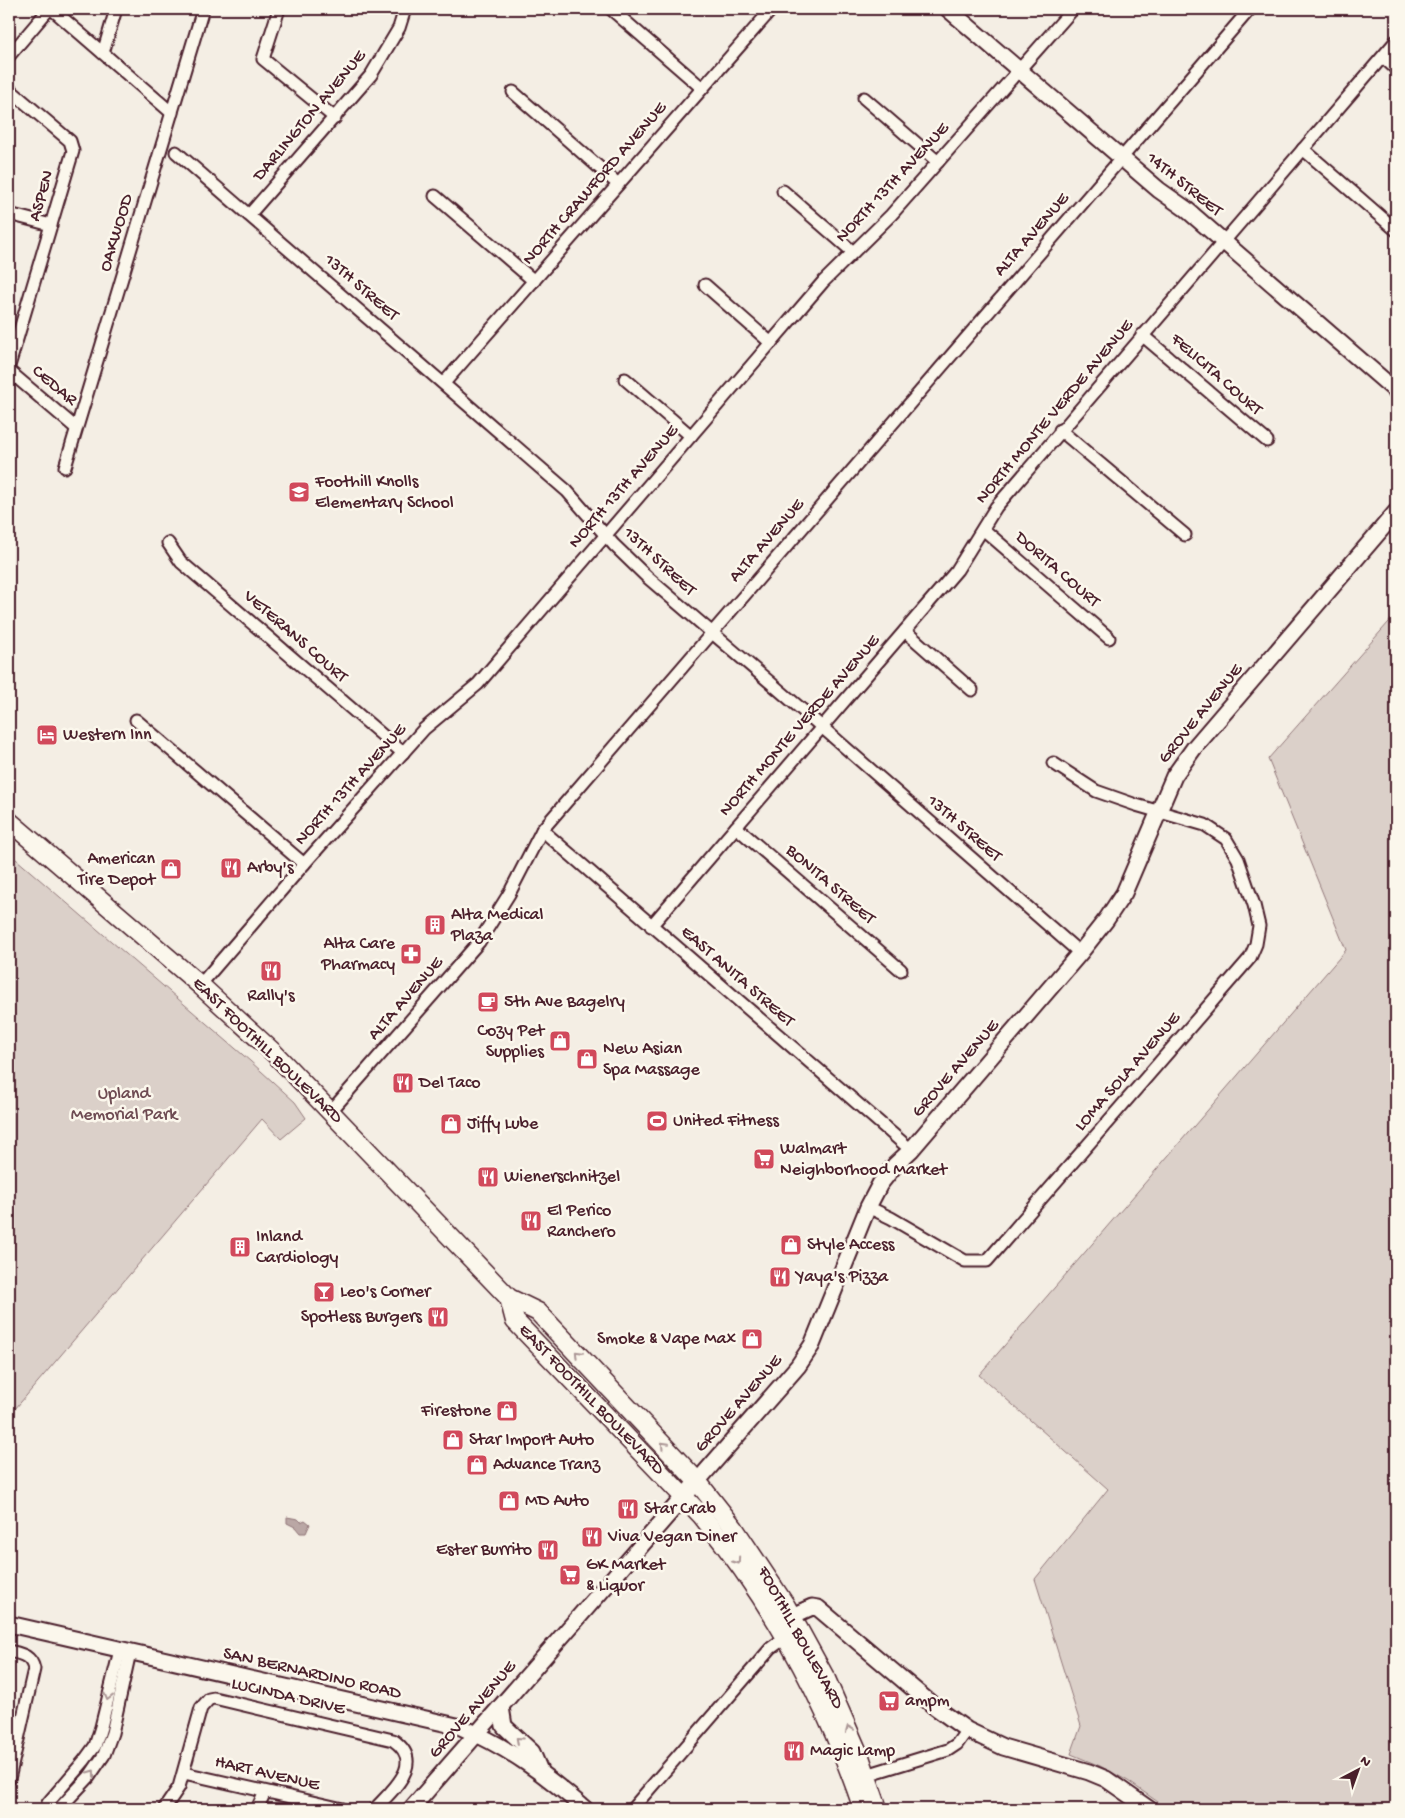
<svg xmlns="http://www.w3.org/2000/svg" width="1405" height="1818" font-family="'Gochi Hand',sans-serif">
	<style>
		.green { fill: #dbd0c9; stroke: #92787a }
		.water { fill: #baa7a5; stroke: #8d7174 }
		.lines { fill: none; stroke-linecap: round; stroke-linejoin: round }
		.street-casing { stroke: #4a1f2b; stroke-width: 15 }
		.secondary-casing { stroke: #4a1f2b; stroke-width: 19 }
		.primary-casing { stroke: #4a1f2b; stroke-width: 21 }
		.street { stroke: #fbf7ec; stroke-width: 11 }
		.secondary { stroke: #fbf7ec; stroke-width: 15 }
		.primary { stroke: #fbf7ec; stroke-width: 18 }
		.oneway { stroke: #ab9695 }
		.labels { text-anchor: middle; dominant-baseline: central; stroke-width: 5; stroke-linejoin: round; paint-order: stroke }
		.street-label { font-size: 18px; fill: #4a1f2b; stroke: #fbf7ec }
		.poi-label { font-size: 18px; fill: #4a1f2b; stroke: #fbf7ec; text-anchor: start }
		.park-label { font-size: 18px; fill: #6e4b52; stroke: #fbf7ec }
	</style>
	<rect width="100%" height="100%" fill="#f4eee4"/>
	<filter id="ink" filterUnits="userSpaceOnUse"><feTurbulence type="fractalNoise" baseFrequency=".02" numOctaves="2"/><feDisplacementMap in="SourceGraphic" scale="10" xChannelSelector="R" yChannelSelector="G"/><feConvolveMatrix kernelMatrix="1 2 1 2 8 2 1 2 1" color-interpolation-filters="sRGB"/></filter>
	<g filter="url(#ink)">
		<g class="green">
			<path d="M 1396,614 L 1396,1809 L 1168,1809 L 1128,1781 L 1100,1766 L 1071,1754 L 1081,1726 L 1035,1579 L 1108,1489 L 979,1375 L 1346,950 L 1268,759 Z"/>
			<path d="M 9,853 L 250,1061 L 295,1102 L 306,1118 L 281,1139 L 262,1119 L 9,1416 Z"/>
		</g>
		<path class="water" d="M 287,1517 L 298,1519 L 301,1522 L 305,1520 L 310,1524 L 306,1533 L 300,1533 L 295,1527 L 287,1523 Z"/>
		<g class="lines">
			<g class="street-casing">
				<g id="street">
					<path d="M 52,9 L 172,113"/>
					<path d="M 279,9 L 263,59 L 335,118"/>
					<path d="M 611,9 L 702,88"/>
					<path d="M 103,53 L 116,9"/>
					<path d="M 9,56 L 49,9"/>
					<path d="M 1383,57 L 1396,69"/>
					<path d="M 9,89 L 70,141 L 73,151 L 9,366"/>
					<path d="M 513,92 L 618,184"/>
					<path d="M 864,98 L 938,162"/>
					<path d="M 1303,149 L 1396,230"/>
					<path d="M 176,152 L 567,491 L 614,545 L 647,577 L 807,714 L 1080,953"/>
					<path d="M 783,191 L 853,252"/>
					<path d="M 435,196 L 534,281"/>
					<path d="M 9,214 L 51,225"/>
					<path d="M 249,215 L 371,75 L 399,28 L 405,9"/>
					<path d="M 705,285 L 771,343"/>
					<path d="M 1142,335 L 1267,441"/>
					<path d="M 9,371 L 76,428"/>
					<path d="M 625,379 L 691,436"/>
					<path d="M 444,383 L 772,9"/>
					<path d="M 1060,430 L 1185,535"/>
					<path d="M 65,467 L 203,9"/>
					<path d="M 983,529 L 1109,638"/>
					<path d="M 168,543 L 181,562 L 403,753"/>
					<path d="M 905,631 L 972,690"/>
					<path d="M 136,720 L 304,864"/>
					<path d="M 736,827 L 901,970"/>
					<path d="M 542,830 L 911,1150"/>
					<path d="M 651,926 L 957,570 L 996,507 L 1396,41"/>
					<path d="M 200,985 L 304,864 L 424,729 L 478,684 L 823,282 L 891,215 L 1073,9"/>
					<path d="M 331,1111 L 479,942 L 509,894 L 542,830 L 1250,9"/>
					<path d="M 868,1207 L 891,1218 L 965,1261 L 987,1261 L 1250,958 L 1256,944 L 1259,926 L 1254,905 L 1238,859 L 1226,839 L 1205,825 L 1136,805 L 1096,791 L 1053,763"/>
					<path d="M 9,1651 C 21,1654 31,1655 34,1669 L 9,1779"/>
					<path d="M 184,1773 L 343,1809"/>
					<path d="M 860,1777 L 948,1750 L 957,1744 L 967,1730"/>
					<path d="M 46,1809 L 48,1803 L 84,1761 L 95,1746 L 101,1727 L 120,1650"/>
					<path d="M 59,1809 L 89,1777 L 104,1755 L 112,1733 L 130,1652"/>
					<path d="M 164,1809 L 179,1787 L 201,1708 L 209,1699 L 214,1698 L 393,1740 C 426,1763 393,1789 375,1809"/>
					<path d="M 257,1809 L 265,1792"/>
					<path d="M 632,1809 L 771,1648 L 786,1637"/>
				</g>
			</g>
			<g class="secondary-casing">
				<g id="secondary">
					<path d="M 948,9 L 1159,190 L 1186,209 L 1396,391"/>
					<path d="M 792,1616 L 812,1607 L 818,1608 L 935,1707 L 967,1730 L 1003,1747 L 1089,1772 L 1106,1779 L 1149,1809"/>
					<path d="M 9,1624 L 461,1727 C 510,1748 546,1775 585,1809"/>
					<path d="M 501,1707 L 504,1726 L 532,1752 L 540,1771"/>
					<path d="M 411,1809 L 798,1366 L 812,1345 L 868,1207 L 880,1184 L 895,1165 L 911,1150 L 1080,953 L 1106,920 L 1124,893 L 1174,776 L 1194,748 L 1396,512"/>
				</g>
			</g>
			<g class="primary-casing">
				<g id="primary">
					<path d="M 9,821 L 200,985 L 273,1052 L 509,1298 L 538,1312 L 697,1481 L 734,1528 L 786,1606 L 826,1679 L 860,1757 L 878,1809"/>
					<path d="M 509,1298 L 515,1321 L 702,1516 C 773,1603 827,1702 863,1809"/>
				</g>
			</g>
			<use href="#street" class="street"/>
			<use href="#secondary" class="secondary"/>
			<use href="#primary" class="primary"/>
		</g>
		<defs><path id="oneway-chevron" d="M-2-3.5L2.5 0L-2 3.5" fill="none" stroke-width="1.6" stroke-linecap="round" stroke-linejoin="round" transform="scale(1.25)"/></defs>
		<g class="oneway">
			<use href="#oneway-chevron" transform="translate(578 1354) rotate(-134)"/>
			<use href="#oneway-chevron" transform="translate(664 1445) rotate(-133)"/>
			<use href="#oneway-chevron" transform="translate(737 1561) rotate(55)"/>
			<use href="#oneway-chevron" transform="translate(108 1697) rotate(104)"/>
			<use href="#oneway-chevron" transform="translate(849 1729) rotate(-112)"/>
			<use href="#oneway-chevron" transform="translate(519 1740) rotate(-138)"/>
			<use href="#oneway-chevron" transform="translate(92 1773) rotate(-54)"/>
		</g>
	</g>
	<defs>
		<g id="school-square" transform="scale(1.125)"><rect x="-9" y="-9" width="18" height="18" rx="4" fill="#d1495b" stroke="#fbf7ec"/><path d="M0-5L7-2L0 1L-7-2ZM-4 1L0 2.5L4 1V4Q0 6-4 4Z" fill="#fff"/></g>
		<g id="hotel-square" transform="scale(1.125)"><rect x="-9" y="-9" width="18" height="18" rx="4" fill="#d1495b" stroke="#fbf7ec"/><path d="M-6-4.5h1.5V1H6V5H4.5V3h-9V5H-6ZM-4 0a1.8 1.8 0 1 1 3.6 0ZM.5 0V-2.5h3Q6-2.5 6 0Z" fill="#fff"/></g>
		<g id="restaurant-square" transform="scale(1.125)"><rect x="-9" y="-9" width="18" height="18" rx="4" fill="#d1495b" stroke="#fbf7ec"/><path d="M-5-6h1v4h1v-4h1v4h1v-4h1v5L-1.5 .5V6h-2V.5L-5-1ZM5-6V6H3V1.5H1.5Q1.5-4 5-6Z" fill="#fff"/></g>
		<g id="shop-square" transform="scale(1.125)"><rect x="-9" y="-9" width="18" height="18" rx="4" fill="#d1495b" stroke="#fbf7ec"/><path d="M-5-2.5h2.3a2.7 3.5 0 0 1 5.4 0H5L5.5 6h-11ZM-1.5-2.5h3a1.5 2.3 0 0 0-3 0Z" fill="#fff"/></g>
		<g id="building-square" transform="scale(1.125)"><rect x="-9" y="-9" width="18" height="18" rx="4" fill="#d1495b" stroke="#fbf7ec"/><path d="M-4-6H4V6H1V3H-1V6H-4ZM-2.5-4.3h1.7v1.8h-1.7ZM.8-4.3h1.7v1.8H.8ZM-2.5-1h1.7V.8h-1.7ZM.8-1h1.7V.8H.8Z" fill="#fff"/></g>
		<g id="pharmacy-square" transform="scale(1.125)"><rect x="-9" y="-9" width="18" height="18" rx="4" fill="#d1495b" stroke="#fbf7ec"/><path d="M-2-6h4v4h4v4h-4v4h-4v-4h-4v-4h4Z" fill="#fff"/></g>
		<g id="cafe-square" transform="scale(1.125)"><rect x="-9" y="-9" width="18" height="18" rx="4" fill="#d1495b" stroke="#fbf7ec"/><path d="M-5.5-4.5H6V0H3Q3 3.5 0 3.5H-2.5Q-5.5 3.5-5.5 0ZM3-3.2v2h1.7v-2ZM-6 4.5H4V6H-6Z" fill="#fff"/></g>
		<g id="stadium-square" transform="scale(1.125)"><rect x="-9" y="-9" width="18" height="18" rx="4" fill="#d1495b" stroke="#fbf7ec"/><path d="M0-5a6.5 5 0 1 0 0 10a6.5 5 0 1 0 0-10ZM-3.5-1.8h7v3.6h-7Z" fill="#fff"/></g>
		<g id="supermarket-square" transform="scale(1.125)"><rect x="-9" y="-9" width="18" height="18" rx="4" fill="#d1495b" stroke="#fbf7ec"/><path d="M-6-5.5h2.5l.6 2H6L4.5 2H-2.5L-4.4-4H-6ZM-1.5 3.2a1.3 1.3 0 1 0 .1 0ZM3 3.2a1.3 1.3 0 1 0 .1 0Z" fill="#fff"/></g>
		<g id="bar-square" transform="scale(1.125)"><rect x="-9" y="-9" width="18" height="18" rx="4" fill="#d1495b" stroke="#fbf7ec"/><path d="M-6-5H6L.8 .8V4.5H3.5V6h-7V4.5H-.8V.8Z" fill="#fff"/></g>
	</defs>
	<g fill-rule="evenodd">
		<use href="#school-square" x="299" y="492"/>
		<use href="#hotel-square" x="47" y="735"/>
		<use href="#restaurant-square" x="231" y="868"/>
		<use href="#shop-square" x="171" y="869"/>
		<use href="#building-square" x="435" y="925"/>
		<use href="#pharmacy-square" x="411" y="954"/>
		<use href="#restaurant-square" x="271" y="971"/>
		<use href="#cafe-square" x="488" y="1002"/>
		<use href="#shop-square" x="560" y="1041"/>
		<use href="#shop-square" x="587" y="1059"/>
		<use href="#restaurant-square" x="403" y="1083"/>
		<use href="#stadium-square" x="657" y="1121"/>
		<use href="#shop-square" x="451" y="1124"/>
		<use href="#supermarket-square" x="764" y="1159"/>
		<use href="#restaurant-square" x="488" y="1177"/>
		<use href="#restaurant-square" x="531" y="1221"/>
		<use href="#shop-square" x="791" y="1245"/>
		<use href="#building-square" x="240" y="1247"/>
		<use href="#restaurant-square" x="780" y="1277"/>
		<use href="#bar-square" x="324" y="1292"/>
		<use href="#restaurant-square" x="438" y="1317"/>
		<use href="#shop-square" x="752" y="1339"/>
		<use href="#shop-square" x="507" y="1411"/>
		<use href="#shop-square" x="453" y="1440"/>
		<use href="#shop-square" x="477" y="1465"/>
		<use href="#shop-square" x="509" y="1501"/>
		<use href="#restaurant-square" x="628" y="1509"/>
		<use href="#restaurant-square" x="592" y="1537"/>
		<use href="#restaurant-square" x="548" y="1550"/>
		<use href="#supermarket-square" x="570" y="1575"/>
		<use href="#supermarket-square" x="889" y="1701"/>
		<use href="#restaurant-square" x="794" y="1751"/>
	</g>
	<g class="labels">
		<g class="street-label">
			<text transform="translate(310 116) rotate(-50)">DARLINGTON AVENUE</text>
			<text transform="translate(893 183) rotate(-47)">NORTH 13TH AVENUE</text>
			<text transform="translate(595 184) rotate(-49)">NORTH CRAWFORD AVENUE</text>
			<text transform="translate(1184 185) rotate(39)">14TH STREET</text>
			<text transform="translate(42 196) rotate(-74)">ASPEN</text>
			<text transform="translate(117 233) rotate(-73)">OAKWOOD</text>
			<text transform="translate(1032 235) rotate(-49)">ALTA AVENUE</text>
			<text transform="translate(361 288) rotate(41)">13TH STREET</text>
			<text transform="translate(1216 375) rotate(41)">FELICITA COURT</text>
			<text transform="translate(54 386) rotate(40)">CEDAR</text>
			<text transform="translate(1055 412) rotate(-50)">NORTH MONTE VERDE AVENUE</text>
			<text transform="translate(624 487) rotate(-49)">NORTH 13TH AVENUE</text>
			<text transform="translate(767 541) rotate(-49)">ALTA AVENUE</text>
			<text transform="translate(659 562) rotate(43)">13TH STREET</text>
			<text transform="translate(1057 570) rotate(41)">DORITA COURT</text>
			<text transform="translate(295 637) rotate(41)">VETERANS COURT</text>
			<text transform="translate(1201 714) rotate(-51)">GROVE AVENUE</text>
			<text transform="translate(800 726) rotate(-49)">NORTH MONTE VERDE AVENUE</text>
			<text transform="translate(351 785) rotate(-48)">NORTH 13TH AVENUE</text>
			<text transform="translate(964 829) rotate(41)">13TH STREET</text>
			<text transform="translate(830 885) rotate(41)">BONITA STREET</text>
			<text transform="translate(737 977) rotate(41)">EAST ANITA STREET</text>
			<text transform="translate(406 999) rotate(-49)">ALTA AVENUE</text>
			<text transform="translate(267 1051) rotate(44)">EAST FOOTHILL BOULEVARD</text>
			<text transform="translate(956 1069) rotate(-49)">GROVE AVENUE</text>
			<text transform="translate(1128 1072) rotate(-49)">LOMA SOLA AVENUE</text>
			<text transform="translate(591 1400) rotate(46)">EAST FOOTHILL BOULEVARD</text>
			<text transform="translate(739 1404) rotate(-49)">GROVE AVENUE</text>
			<text transform="translate(800 1638) rotate(61)">FOOTHILL BOULEVARD</text>
			<text transform="translate(312 1674) rotate(13)">SAN BERNARDINO ROAD</text>
			<text transform="translate(288 1697) rotate(13)">LUCINDA DRIVE</text>
			<text transform="translate(473 1710) rotate(-49)">GROVE AVENUE</text>
			<text transform="translate(267 1774) rotate(13)">HART AVENUE</text>
		</g>
		<g class="poi-label">
			<text x="315" y="482">Foothill Knolls<tspan x="315" dy="21">Elementary School</tspan></text>
			<text x="63" y="735">Western Inn</text>
			<text x="155" y="859" text-anchor="end">American<tspan x="155" dy="21">Tire Depot</tspan></text>
			<text x="247" y="868">Arby's</text>
			<text x="451" y="915">Alta Medical<tspan x="451" dy="21">Plaza</tspan></text>
			<text x="395" y="944" text-anchor="end">Alta Care<tspan x="395" dy="21">Pharmacy</tspan></text>
			<text x="271" y="996" text-anchor="middle">Rally's</text>
			<text x="504" y="1002">5th Ave Bagelry</text>
			<text x="544" y="1031" text-anchor="end">Cozy Pet<tspan x="544" dy="21">Supplies</tspan></text>
			<text x="603" y="1049">New Asian<tspan x="603" dy="21">Spa Massage</tspan></text>
			<text x="419" y="1083">Del Taco</text>
			<text x="673" y="1121">United Fitness</text>
			<text x="467" y="1124">Jiffy Lube</text>
			<text x="780" y="1149">Walmart<tspan x="780" dy="21">Neighborhood Market</tspan></text>
			<text x="504" y="1177">Wienerschnitzel</text>
			<text x="547" y="1211">El Perico<tspan x="547" dy="21">Ranchero</tspan></text>
			<text x="256" y="1237">Inland<tspan x="256" dy="21">Cardiology</tspan></text>
			<text x="807" y="1245">Style Access</text>
			<text x="796" y="1277">Yaya's Pizza</text>
			<text x="340" y="1292">Leo's Corner</text>
			<text x="422" y="1317" text-anchor="end">Spotless Burgers</text>
			<text x="736" y="1339" text-anchor="end">Smoke &amp; Vape Max</text>
			<text x="491" y="1411" text-anchor="end">Firestone</text>
			<text x="469" y="1440">Star Import Auto</text>
			<text x="493" y="1465">Advance Tranz</text>
			<text x="525" y="1501">MD Auto</text>
			<text x="644" y="1509">Star Crab</text>
			<text x="608" y="1537">Viva Vegan Diner</text>
			<text x="532" y="1550" text-anchor="end">Ester Burrito</text>
			<text x="586" y="1565">GK Market<tspan x="586" dy="21">&amp; Liquor</tspan></text>
			<text x="905" y="1701">ampm</text>
			<text x="810" y="1751">Magic Lamp</text>
		</g>
		<g class="park-label">
			<text x="124" y="1094">Upland<tspan x="124" dy="21">Memorial Park</tspan></text>
		</g>
	</g>
	<rect width="1405" height="1818" fill="none" stroke="#fbf7ec" stroke-width="30"/>
	<rect x="15" y="15" width="1375" height="1788" fill="none" stroke="#4a1f2b" stroke-width="2" filter="url(#ink)"/>
	<g transform="translate(1358 1770) rotate(41)" stroke="#fbf7ec" stroke-width="4" paint-order="stroke">
	<path d="M0-4L9 19L0 12L-9 19Z" fill="#4a1f2b"/>
	<text y="-8" font-size="14" font-weight="bold" text-anchor="middle" fill="#4a1f2b">N</text>
	</g>
</svg>
